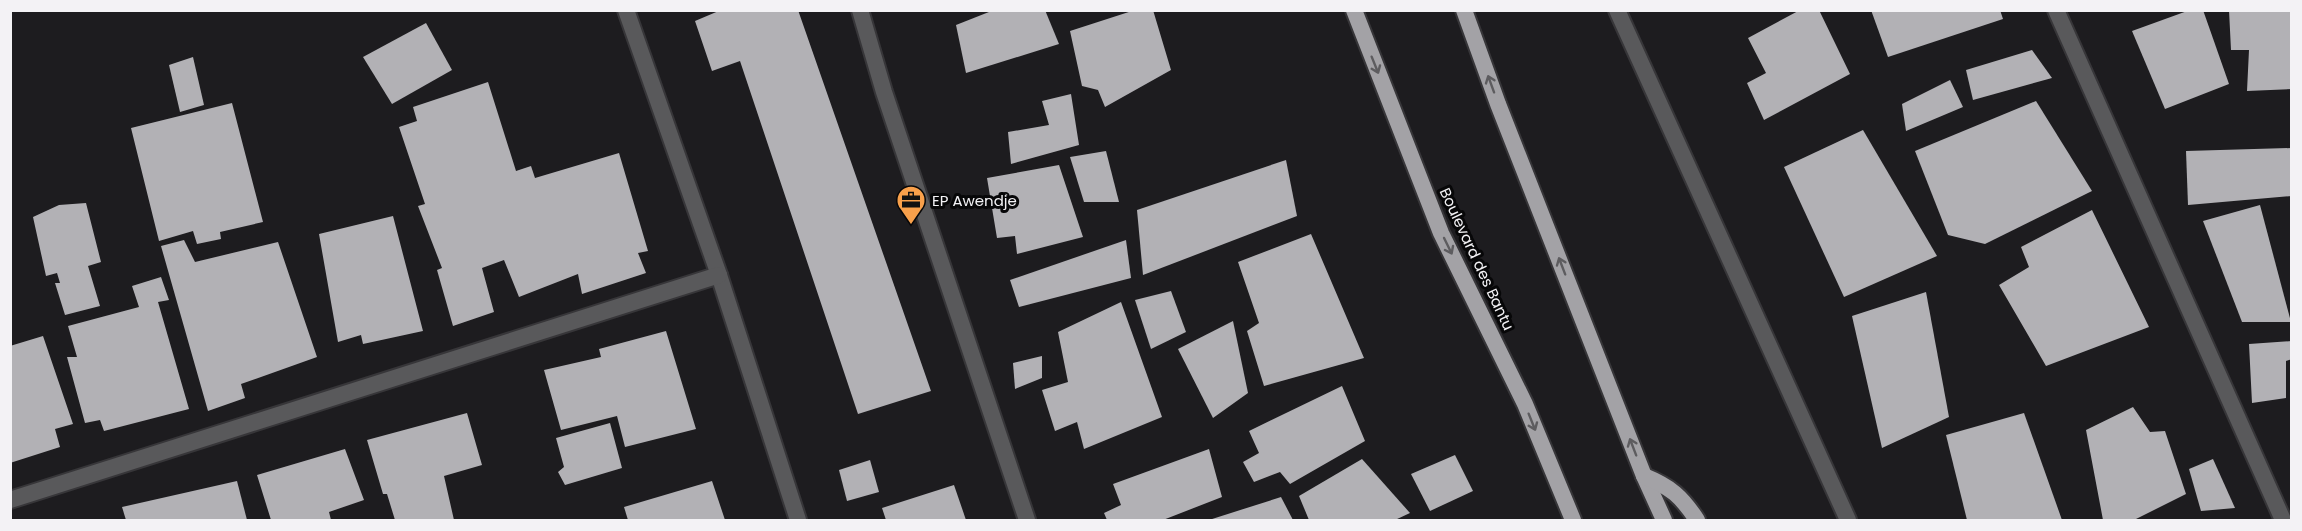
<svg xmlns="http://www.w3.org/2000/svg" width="2302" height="531" font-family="Poppins,sans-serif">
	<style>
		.building { fill: #b2b1b5 }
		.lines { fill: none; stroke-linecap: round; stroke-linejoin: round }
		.minor-casing { stroke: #373639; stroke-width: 20 }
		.trunk-casing { stroke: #373639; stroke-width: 20 }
		.minor { stroke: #59595b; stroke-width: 16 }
		.trunk { stroke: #a3a2a6; stroke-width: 16 }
		.oneway { stroke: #5d5c5f }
		.labels { text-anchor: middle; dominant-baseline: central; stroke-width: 6; stroke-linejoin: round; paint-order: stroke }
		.poi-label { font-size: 15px; fill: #f3f2f5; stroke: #070708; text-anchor: start }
		.street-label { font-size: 15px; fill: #f3f2f5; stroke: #070708 }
	</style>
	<rect width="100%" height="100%" fill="#1d1c1f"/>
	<g class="building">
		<path d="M 721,10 L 798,10 L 931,391 L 858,414 L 740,61 L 712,71 L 695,21 Z"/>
		<path d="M 994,10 L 1045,10 L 1059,44 L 966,73 L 956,25 Z"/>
		<path d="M 1135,10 L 1153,10 L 1171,70 L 1105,107 L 1098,90 L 1082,86 L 1070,31 Z"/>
		<path d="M 1800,10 L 1819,10 L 1850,74 L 1764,120 L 1747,83 L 1766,73 L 1748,38 Z"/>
		<path d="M 1871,10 L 2000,10 L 2003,19 L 1888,57 Z"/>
		<path d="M 2190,10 L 2203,10 L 2229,84 L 2165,109 L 2132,31 Z"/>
		<path d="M 2229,10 L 2292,10 L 2292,89 L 2247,91 L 2249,50 L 2231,50 Z"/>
		<path d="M 426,23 L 452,70 L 392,104 L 363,57 Z"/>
		<path d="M 2032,50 L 2052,78 L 1973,100 L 1966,70 Z"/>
		<path d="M 193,57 L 204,105 L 180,112 L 169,65 Z"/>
		<path d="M 1950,80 L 1963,107 L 1906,131 L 1902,104 Z"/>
		<path d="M 488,82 L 516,171 L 531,166 L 535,178 L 619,153 L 648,251 L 638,253 L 646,273 L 582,294 L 578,274 L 519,297 L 504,260 L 482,268 L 494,312 L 453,326 L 437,270 L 442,268 L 418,206 L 425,204 L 399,127 L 417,121 L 413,107 Z"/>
		<path d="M 1071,94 L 1079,145 L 1011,164 L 1008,132 L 1049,125 L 1042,101 Z"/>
		<path d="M 2036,101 L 2092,191 L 1985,244 L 1948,235 L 1915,151 Z"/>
		<path d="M 232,103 L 263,222 L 220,232 L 221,239 L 197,244 L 193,231 L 159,241 L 131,128 Z"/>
		<path d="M 1863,130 L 1937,256 L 1844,297 L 1784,167 Z"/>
		<path d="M 2292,148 L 2292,196 L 2188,205 L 2186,151 Z"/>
		<path d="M 1106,151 L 1119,202 L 1084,202 L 1070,157 Z"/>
		<path d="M 1286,160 L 1297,216 L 1143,275 L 1137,210 Z"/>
		<path d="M 1059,165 L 1083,237 L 1017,254 L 1015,236 L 997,238 L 987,178 Z"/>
		<path d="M 86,203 L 101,262 L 88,266 L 100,306 L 65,315 L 55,283 L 60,283 L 57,273 L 46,276 L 33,217 L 59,205 Z"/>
		<path d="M 2260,205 L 2291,322 L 2242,322 L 2203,221 Z"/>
		<path d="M 2092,210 L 2149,327 L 2046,366 L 1999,285 L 2029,267 L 2021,247 Z"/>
		<path d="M 393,216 L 423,331 L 363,344 L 361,335 L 338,342 L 319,234 Z"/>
		<path d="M 1311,234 L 1364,358 L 1264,386 L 1247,331 L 1259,323 L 1238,262 Z"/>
		<path d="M 184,240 L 195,262 L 278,242 L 317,357 L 241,384 L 245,398 L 208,411 L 161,246 Z"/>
		<path d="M 1126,240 L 1131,278 L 1019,307 L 1010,280 Z"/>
		<path d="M 161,277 L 169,300 L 158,302 L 189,409 L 104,431 L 100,420 L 85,423 L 67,357 L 77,357 L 68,326 L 139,307 L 132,286 Z"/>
		<path d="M 1171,291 L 1186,332 L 1151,349 L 1135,300 Z"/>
		<path d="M 1926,292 L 1949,417 L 1882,448 L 1852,316 Z"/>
		<path d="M 1121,302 L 1162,417 L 1084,449 L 1077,422 L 1055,431 L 1042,390 L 1068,382 L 1058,332 Z"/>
		<path d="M 1233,321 L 1248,393 L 1213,418 L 1178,349 Z"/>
		<path d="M 666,331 L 696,429 L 625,447 L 617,416 L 561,430 L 544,370 L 601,357 L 599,349 Z"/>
		<path d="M 43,336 L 73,424 L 55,429 L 60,447 L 10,463 L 10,346 Z"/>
		<path d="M 2292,341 L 2292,359 L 2286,361 L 2286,398 L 2252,403 L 2249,344 Z"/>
		<path d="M 1042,356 L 1042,378 L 1015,389 L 1013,363 Z"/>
		<path d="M 1342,386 L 1365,441 L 1290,484 L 1280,472 L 1254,482 L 1243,462 L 1259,453 L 1249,431 Z"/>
		<path d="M 2133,407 L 2150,432 L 2165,431 L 2186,494 L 2134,520 L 2103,520 L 2086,430 Z"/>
		<path d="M 467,413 L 482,465 L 444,476 L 454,520 L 395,520 L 387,494 L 383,494 L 367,440 Z"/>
		<path d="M 2024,413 L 2062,520 L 1967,520 L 1946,435 Z"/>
		<path d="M 610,423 L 622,468 L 565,485 L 558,472 L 564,467 L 556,438 Z"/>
		<path d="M 345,449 L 364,500 L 329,512 L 331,520 L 271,520 L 257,475 Z"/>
		<path d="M 1209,449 L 1222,497 L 1163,520 L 1107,520 L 1104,513 L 1121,505 L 1113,484 Z"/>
		<path d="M 1455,455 L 1473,491 L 1430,511 L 1411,474 Z"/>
		<path d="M 1362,459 L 1410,513 L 1395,520 L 1309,520 L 1299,496 Z"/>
		<path d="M 2213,459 L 2235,508 L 2201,511 L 2189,469 Z"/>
		<path d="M 870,460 L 879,492 L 847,501 L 839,470 Z"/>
		<path d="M 237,481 L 247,520 L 126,520 L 122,507 Z"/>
		<path d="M 712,481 L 725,520 L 628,520 L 624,507 Z"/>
		<path d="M 954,485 L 966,520 L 886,520 L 882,508 Z"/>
		<path d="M 1281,497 L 1293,520 L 1209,520 Z"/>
	</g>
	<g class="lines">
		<g class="minor-casing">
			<g id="minor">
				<path d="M 626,10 L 719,275 L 798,520"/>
				<path d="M 860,10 L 884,92 L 1027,520"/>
				<path d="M 1617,10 L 1848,520"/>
				<path d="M 2056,10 L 2283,520"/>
				<path d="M 10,500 L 719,275"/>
			</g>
		</g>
		<g class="trunk-casing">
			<g id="trunk">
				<path d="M 1354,10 L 1441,233 L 1525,404 L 1573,520"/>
				<path d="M 1464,10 L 1498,104 L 1644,476 L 1664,520"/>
				<path d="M 1644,476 C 1671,487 1682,497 1697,520"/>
			</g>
		</g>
		<use href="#minor" class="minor"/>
		<use href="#trunk" class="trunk"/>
	</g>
	<defs><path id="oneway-shaft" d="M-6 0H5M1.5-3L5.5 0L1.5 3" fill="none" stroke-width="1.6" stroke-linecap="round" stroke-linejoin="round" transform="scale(1.5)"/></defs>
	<g class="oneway">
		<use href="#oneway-shaft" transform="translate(1375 65) rotate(68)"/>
		<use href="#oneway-shaft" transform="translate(1491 84) rotate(-110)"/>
		<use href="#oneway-shaft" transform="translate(1448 246) rotate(64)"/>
		<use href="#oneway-shaft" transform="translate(1562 266) rotate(-111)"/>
		<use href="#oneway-shaft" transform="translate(1532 422) rotate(68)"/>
		<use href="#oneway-shaft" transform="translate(1633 447) rotate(-111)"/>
	</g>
	<defs>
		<g id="office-pin" transform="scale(1.5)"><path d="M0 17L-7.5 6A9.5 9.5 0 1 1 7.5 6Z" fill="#f8a04b" stroke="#070708"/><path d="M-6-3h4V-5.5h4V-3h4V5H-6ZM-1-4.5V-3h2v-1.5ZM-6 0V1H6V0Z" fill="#111"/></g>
	</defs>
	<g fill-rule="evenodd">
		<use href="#office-pin" x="911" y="200"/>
	</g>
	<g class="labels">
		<g class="poi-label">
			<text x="932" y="200">EP Awendje</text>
		</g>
		<g class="street-label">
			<text transform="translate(1477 259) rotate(65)">Boulevard des Bantu</text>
		</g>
	</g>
	<rect width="2302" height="531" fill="none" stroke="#f3f2f5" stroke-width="24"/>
</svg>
